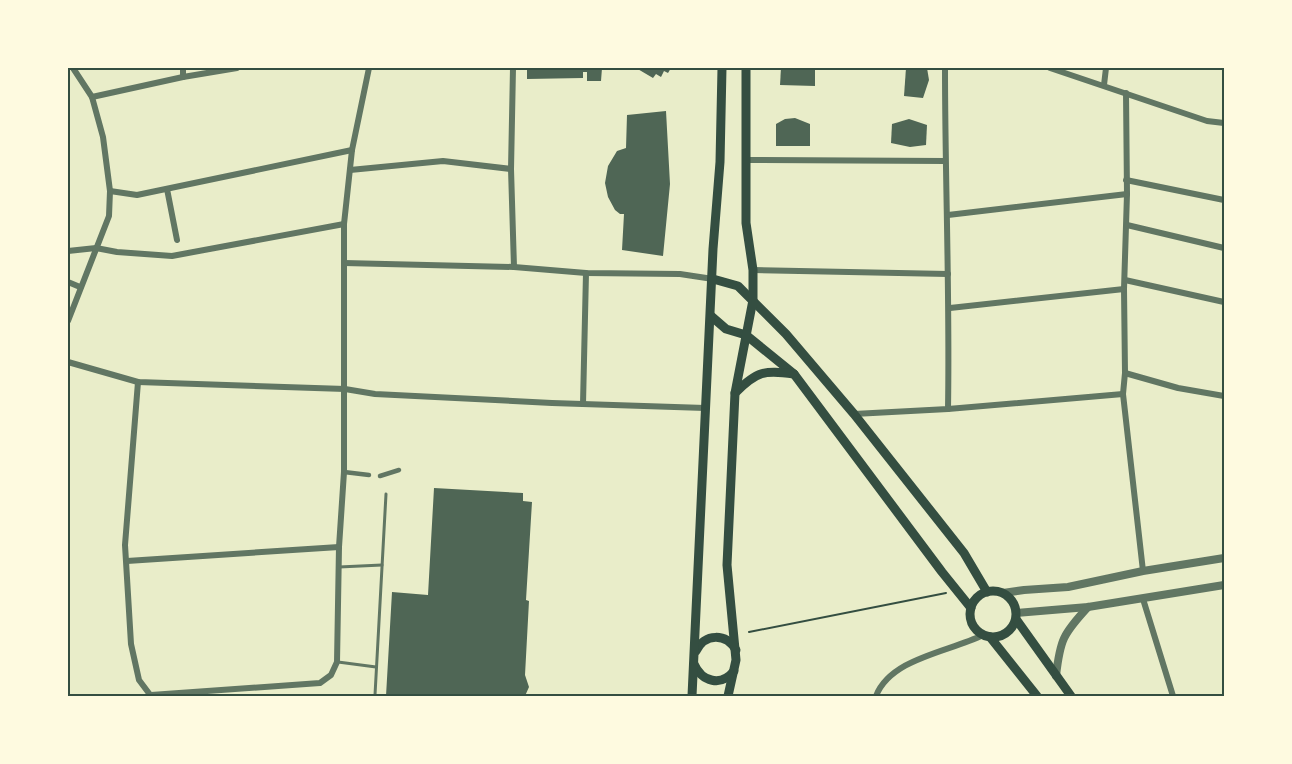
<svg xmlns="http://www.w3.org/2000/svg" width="1292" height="764" font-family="Ubuntu,sans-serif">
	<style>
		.building { fill: #4f6655 }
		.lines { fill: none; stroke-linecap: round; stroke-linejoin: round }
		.path { stroke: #344e41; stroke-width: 2 }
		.service { stroke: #617663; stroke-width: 3 }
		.pedestrian { stroke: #617663; stroke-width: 4.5 }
		.minor { stroke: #617663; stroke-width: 6 }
		.tertiary { stroke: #617663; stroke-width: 8 }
		.secondary { stroke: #344e41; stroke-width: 9 }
		.neatline { fill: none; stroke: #344e41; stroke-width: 2 }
	</style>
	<rect width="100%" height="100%" fill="#e9edc9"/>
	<g class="building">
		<path d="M 527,68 L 602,68 L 601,81 L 587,81 L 587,72 L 583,72 L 583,78 L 527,79 Z"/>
		<path d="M 636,68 L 671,68 L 668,73 L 664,71 L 661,77 L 656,74 L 653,78 Z"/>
		<path d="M 781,68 L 815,68 L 815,86 L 780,85 Z"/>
		<path d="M 906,68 L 927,68 L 929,80 L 923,98 L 904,96 Z"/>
		<path d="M 666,111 L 670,184 L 663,256 L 622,250 L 624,214 L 620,214 L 615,210 L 608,197 L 605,183 L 608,166 L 617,151 L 626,148 L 627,115 Z"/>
		<path d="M 795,118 L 810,124 L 810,146 L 776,146 L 776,124 L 785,119 Z"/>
		<path d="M 909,119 L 927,125 L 926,145 L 910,147 L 891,143 L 892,124 Z"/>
		<path d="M 434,488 L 523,493 L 523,501 L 532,502 L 526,600 L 529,601 L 525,675 L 529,687 L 525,696 L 386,696 L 392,592 L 428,595 Z"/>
	</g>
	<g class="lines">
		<path class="path" d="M 749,632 L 946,593"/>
		<g class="service">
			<path d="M 339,567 L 382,565"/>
			<path d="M 338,662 L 376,667"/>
			<path d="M 375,695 L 386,494"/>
		</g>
		<g class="pedestrian">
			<path d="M 344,472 L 369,475"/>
			<path d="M 380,476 L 399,470"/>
		</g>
		<g class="minor">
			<path d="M 183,68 L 183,77"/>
			<path d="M 513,68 L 511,169 L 514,267"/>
			<path d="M 945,68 C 945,181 950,295 948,409"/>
			<path d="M 1050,68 L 1207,121 L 1224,123"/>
			<path d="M 1104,85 L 1106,68"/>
			<path d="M 1126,93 L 1127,194 L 1124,289 L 1125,373 L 1123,394 L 1143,571"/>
			<path d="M 92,97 L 183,77 L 237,68"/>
			<path d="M 746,160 L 945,161"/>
			<path d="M 350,170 L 443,161 L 511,169"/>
			<path d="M 1126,180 L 1224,200"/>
			<path d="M 167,189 L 177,240"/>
			<path d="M 110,191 L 137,195 L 352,150"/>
			<path d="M 948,215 L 1127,194"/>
			<path d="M 1127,225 L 1224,248"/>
			<path d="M 68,251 L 96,248 L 117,252 L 172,256 L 344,224"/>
			<path d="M 344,263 L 514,267 L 586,273 L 680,274 L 713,279"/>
			<path d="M 753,270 L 948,274"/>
			<path d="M 1125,280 L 1224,302"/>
			<path d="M 68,282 L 80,287"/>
			<path d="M 950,308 L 1124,289"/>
			<path d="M 68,321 L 109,216 L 110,191 L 103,137 L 92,97 L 73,68"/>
			<path d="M 68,362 L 138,382 L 345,389 L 375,394 L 552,403 L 705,408"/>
			<path d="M 1125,373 L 1178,388 L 1224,396"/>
			<path d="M 138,382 L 125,545 L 131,644 L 139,680 L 151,696"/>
			<path d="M 583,404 L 586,273"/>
			<path d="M 854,414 L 948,409 L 1123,394"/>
			<path d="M 127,561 L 339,547"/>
			<path d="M 1143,599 L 1173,696"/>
			<path d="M 151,695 L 320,683 L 331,675 L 337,662 L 339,547 L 344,472 L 344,224 L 352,150 L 369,68"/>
			<path d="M 876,696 C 891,658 949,652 983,635"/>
		</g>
		<g class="tertiary">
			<path d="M 1003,593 L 1024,590 L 1068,587 L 1143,571 L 1224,558"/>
			<path d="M 1016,613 L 1088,607 L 1224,585"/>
			<path d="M 1056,676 C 1060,640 1063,634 1088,607"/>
		</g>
		<g class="secondary">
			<path d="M 713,279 L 738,286 L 786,334 L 854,414 L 964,553 L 987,592"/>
			<path d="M 711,316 L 726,329 L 746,335 L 794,374 L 942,572 L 971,608"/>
			<path d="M 735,393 C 757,371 764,370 794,374"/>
			<circle cx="993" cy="614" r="23"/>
			<path d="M 1016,619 L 1071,696"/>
			<path d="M 990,637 L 1037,696"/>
			<path d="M 696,651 C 705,633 726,633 736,650"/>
			<path d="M 694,664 C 702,682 721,687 734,671"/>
			<path d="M 692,696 L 713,249 L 720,162 L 722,68"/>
			<path d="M 728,696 L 736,660 L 727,565 L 735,393 L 753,300 L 753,270 L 746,223 L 746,68"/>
		</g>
	</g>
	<rect width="1292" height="764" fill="none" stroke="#fefae0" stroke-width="138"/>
	<rect x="69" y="69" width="1154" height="626" class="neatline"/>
</svg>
